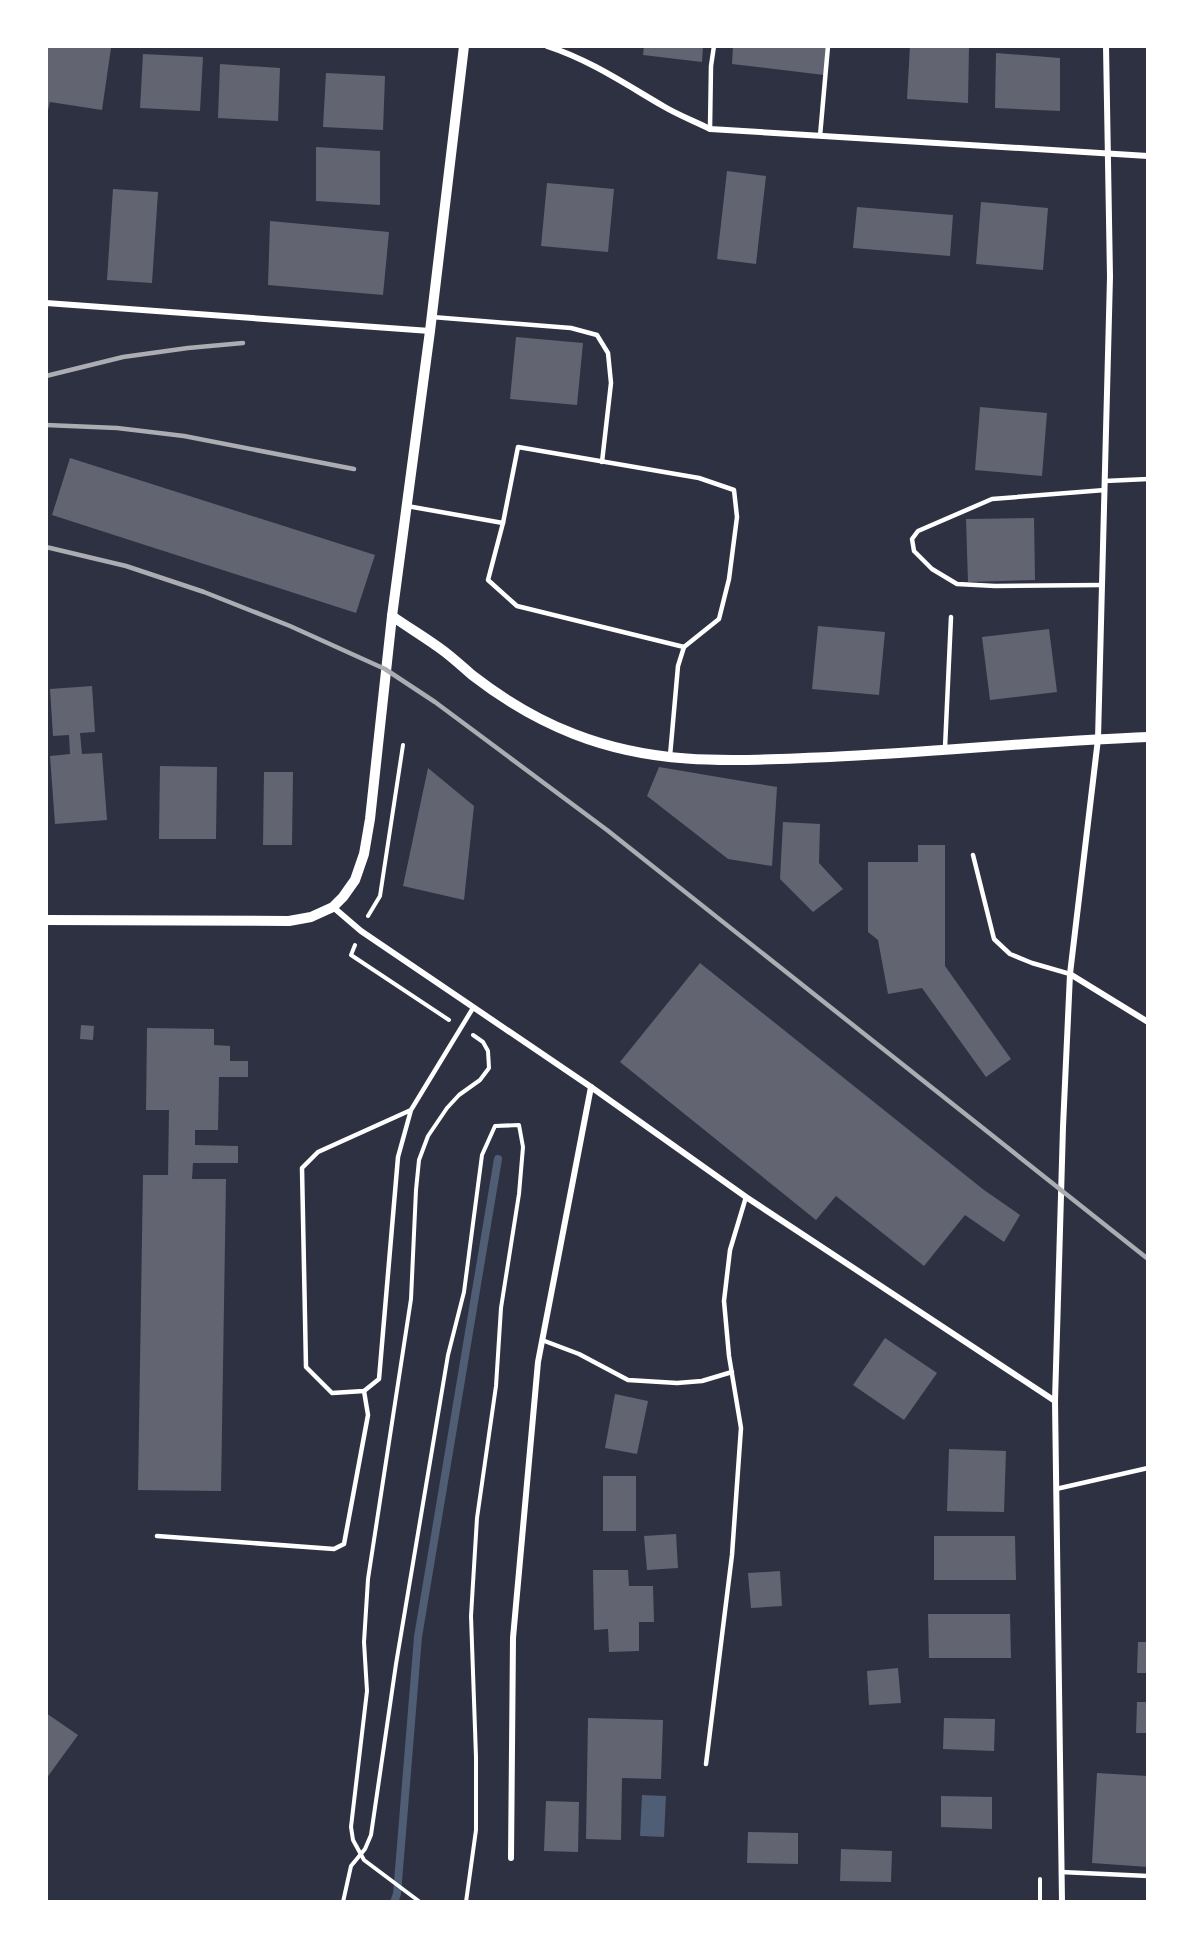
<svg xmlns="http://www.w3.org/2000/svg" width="1194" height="1948" font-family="Commissioner,sans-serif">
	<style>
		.water { fill: #4f5d75 }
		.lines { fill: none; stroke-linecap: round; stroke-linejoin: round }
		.stream { stroke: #4f5d75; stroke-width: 8 }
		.building { fill: #626471 }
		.path { stroke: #fff; stroke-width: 4 }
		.service { stroke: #fff; stroke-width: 4.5 }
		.minor { stroke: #fff; stroke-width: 6 }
		.tertiary { stroke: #fff; stroke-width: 10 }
		.rail { stroke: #abadb3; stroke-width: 4.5 }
	</style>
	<rect width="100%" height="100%" fill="#2d3142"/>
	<path class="water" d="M 642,1795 L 666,1796 L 664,1837 L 640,1836 Z"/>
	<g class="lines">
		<path class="stream" d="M 394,1902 L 397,1894 L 418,1637 L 498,1159"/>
	</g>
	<g class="building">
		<path d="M 46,46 L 111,48 L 102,110 L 50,102 L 46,119 Z"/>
		<path d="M 644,46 L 703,46 L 702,62 L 643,55 Z"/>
		<path d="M 733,46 L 826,46 L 824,75 L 732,64 Z"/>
		<path d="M 910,46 L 969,46 L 968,103 L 907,99 Z"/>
		<path d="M 996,53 L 1060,58 L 1060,111 L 995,108 Z"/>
		<path d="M 143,54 L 203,57 L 200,111 L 140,108 Z"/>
		<path d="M 220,64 L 280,68 L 278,121 L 218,118 Z"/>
		<path d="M 326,73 L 385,76 L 383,130 L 323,127 Z"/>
		<path d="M 316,147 L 380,151 L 380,205 L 316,201 Z"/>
		<path d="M 727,171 L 766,176 L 756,264 L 717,259 Z"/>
		<path d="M 547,183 L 614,189 L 608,252 L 541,246 Z"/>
		<path d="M 113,189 L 158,192 L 152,283 L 107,280 Z"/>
		<path d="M 981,202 L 1048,208 L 1043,270 L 976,264 Z"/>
		<path d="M 857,207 L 953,215 L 950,256 L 853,248 Z"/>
		<path d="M 270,221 L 389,232 L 383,295 L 268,285 Z"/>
		<path d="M 516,337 L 583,343 L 577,405 L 510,399 Z"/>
		<path d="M 980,407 L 1047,413 L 1042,476 L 975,470 Z"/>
		<path d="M 70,458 L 375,555 L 356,613 L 52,515 Z"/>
		<path d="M 1034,518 L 1035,580 L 968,582 L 966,519 Z"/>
		<path d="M 818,626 L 885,632 L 879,695 L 812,689 Z"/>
		<path d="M 1049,629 L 1057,692 L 990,700 L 982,637 Z"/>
		<path d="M 92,686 L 95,732 L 80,733 L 82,754 L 102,753 L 107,820 L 55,824 L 50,756 L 70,754 L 69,735 L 53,736 L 50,689 Z"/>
		<path d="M 160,766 L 217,767 L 216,839 L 159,839 Z"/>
		<path d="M 659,767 L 777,787 L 772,866 L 728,859 L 647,796 Z"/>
		<path d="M 428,768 L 474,806 L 464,900 L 403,886 Z"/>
		<path d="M 264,772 L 293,772 L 292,845 L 263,845 Z"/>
		<path d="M 783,822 L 820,824 L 819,863 L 843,889 L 813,912 L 780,879 Z"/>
		<path d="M 918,845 L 945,845 L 945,966 L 1011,1059 L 986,1077 L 922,988 L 888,994 L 878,940 L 868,932 L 868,862 L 918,862 Z"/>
		<path d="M 700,963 L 984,1190 L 1020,1215 L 1004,1242 L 965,1215 L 924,1266 L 836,1196 L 816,1220 L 620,1062 Z"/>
		<path d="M 81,1025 L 94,1026 L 93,1040 L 80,1039 Z"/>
		<path d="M 147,1028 L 214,1029 L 214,1045 L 230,1046 L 230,1061 L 248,1061 L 248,1077 L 219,1077 L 218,1130 L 195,1130 L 195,1145 L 238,1146 L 238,1163 L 193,1163 L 192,1179 L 226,1179 L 221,1491 L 138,1490 L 143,1175 L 168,1175 L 169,1110 L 146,1110 Z"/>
		<path d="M 885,1338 L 937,1373 L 904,1420 L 853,1385 Z"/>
		<path d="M 615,1394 L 648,1401 L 637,1454 L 605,1448 Z"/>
		<path d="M 949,1449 L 1006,1451 L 1004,1512 L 947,1511 Z"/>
		<rect x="603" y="1476" width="33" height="55"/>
		<path d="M 676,1534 L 678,1568 L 647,1570 L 644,1536 Z"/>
		<path d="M 934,1536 L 1015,1536 L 1016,1580 L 934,1580 Z"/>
		<path d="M 593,1570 L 628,1570 L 629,1586 L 653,1586 L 654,1622 L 639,1622 L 639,1651 L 609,1652 L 608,1629 L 594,1630 Z"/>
		<path d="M 780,1571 L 782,1606 L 751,1608 L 748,1573 Z"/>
		<path d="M 928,1614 L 1010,1614 L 1011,1658 L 929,1658 Z"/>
		<path d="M 1138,1642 L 1148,1642 L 1148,1673 L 1137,1673 Z"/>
		<path d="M 898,1668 L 901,1703 L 869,1705 L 867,1671 Z"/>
		<path d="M 1137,1702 L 1148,1702 L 1148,1733 L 1136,1733 Z"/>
		<path d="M 46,1713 L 78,1735 L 46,1779 Z"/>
		<path d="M 588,1718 L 663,1720 L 661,1779 L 622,1778 L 621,1840 L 586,1839 Z"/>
		<path d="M 944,1718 L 995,1719 L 994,1751 L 943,1749 Z"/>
		<path d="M 1097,1773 L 1148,1776 L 1148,1867 L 1092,1863 Z"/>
		<path d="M 941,1796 L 992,1797 L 992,1829 L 941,1827 Z"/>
		<path d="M 546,1801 L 579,1802 L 578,1852 L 544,1851 Z"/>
		<path d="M 748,1832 L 798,1833 L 798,1864 L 747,1863 Z"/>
		<path d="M 841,1849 L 892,1851 L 891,1882 L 840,1881 Z"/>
	</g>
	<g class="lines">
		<g class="path">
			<path d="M 368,916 L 380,896 L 403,745"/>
			<path d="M 355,945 L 351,955 L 449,1020"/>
			<path d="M 343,1902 L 351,1866 L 365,1849 L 371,1835 L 396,1664 L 448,1355 L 464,1292 L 482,1155 L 495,1126 L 519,1125 L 523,1147 L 519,1194 L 501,1308 L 496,1386 L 477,1518 L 471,1616 L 476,1757 L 476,1830 L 466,1902"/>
			<path d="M 420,1902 L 364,1860 L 353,1840 L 351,1827 L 367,1691 L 364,1642 L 368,1579 L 411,1299 L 416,1190 L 419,1160 L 428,1136 L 447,1108 L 459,1095 L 480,1080 L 489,1068 L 488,1051 L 483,1042 L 473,1035"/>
			<path d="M 1040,1902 L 1040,1879"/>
		</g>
		<g class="service">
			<path d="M 710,129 L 711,66 L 714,46"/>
			<path d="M 820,136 L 828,46"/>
			<path d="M 432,317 L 571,328 L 597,335 L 608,353 L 611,383 L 602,462"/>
			<path d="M 1105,481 L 1148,479"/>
			<path d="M 407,506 L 503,523 L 518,447 L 699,478 L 734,490 L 737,517 L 729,579 L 719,619 L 684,647 L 678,666 L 670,756"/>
			<path d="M 503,523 L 488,580 L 517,606 L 684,647"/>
			<path d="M 1102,585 L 995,586 L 957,584 L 932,569 L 914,551 L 912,539 L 918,531 L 992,499 L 1105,490"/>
			<path d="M 945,748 L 951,617"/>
			<path d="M 973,855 L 994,939 L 1010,954 L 1032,963 L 1070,974"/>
			<path d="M 411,1110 L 318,1152 L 302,1168 L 306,1367 L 332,1393 L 364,1391 L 379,1379 L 398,1157 L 411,1110 L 473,1008"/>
			<path d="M 542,1340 L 579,1354 L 628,1380 L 677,1383 L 702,1381 L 732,1372"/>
			<path d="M 1056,1489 L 1148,1468"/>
			<path d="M 157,1536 L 334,1549 L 344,1544 L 368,1415 L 364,1391"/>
			<path d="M 706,1764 L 732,1555 L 741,1428 L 729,1356 L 724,1301 L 730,1250 L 746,1197"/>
			<path d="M 1061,1872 L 1148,1876"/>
		</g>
		<g class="minor">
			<path d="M 547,46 C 590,60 625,84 663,106 C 678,115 694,121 710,129 L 1148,156"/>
			<path d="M 46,303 L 430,331"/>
			<path d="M 333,907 L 361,931 L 591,1087 L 746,1197 L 1055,1401"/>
			<path d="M 1070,974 L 1148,1022"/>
			<path d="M 511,1858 L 513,1638 L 538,1362 L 591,1087"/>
			<path d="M 1062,1902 L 1055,1401 L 1063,1127 L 1070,974 L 1098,739 L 1110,277 L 1106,46"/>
		</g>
		<g class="tertiary">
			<path d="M 392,616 C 409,628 428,639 445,652 C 454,659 463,667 472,675 C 503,699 538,720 574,734 C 661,768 740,760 830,757 C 936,752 1042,741 1148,737"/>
			<path d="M 46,920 L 289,921 L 311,917 L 333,907 L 343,897 L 355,880 L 364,854 L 370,819 L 392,616 L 430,331 L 464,46"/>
		</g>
		<g class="rail">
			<path d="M 46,376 L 123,357 L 188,348 L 243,343"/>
			<path d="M 46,425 L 117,428 L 184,436 L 354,469"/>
			<path d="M 46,547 L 126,566 L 204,592 L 290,626 L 385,669 L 435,702 L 607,830 L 1148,1259"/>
		</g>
	</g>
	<rect width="1194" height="1948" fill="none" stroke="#ffffff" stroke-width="96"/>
</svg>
